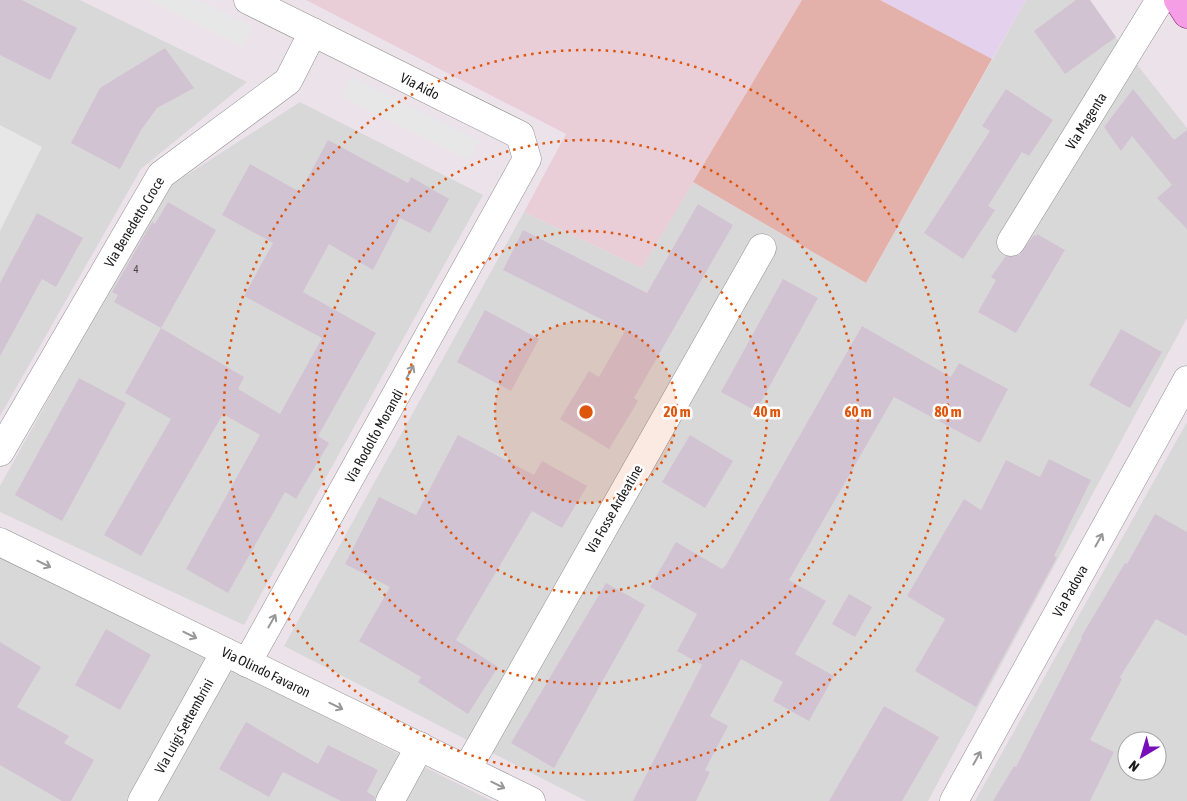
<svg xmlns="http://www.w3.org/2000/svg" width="1187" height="801" font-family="'Asap Condensed',sans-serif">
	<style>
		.residential { fill: #d9d8d9; fill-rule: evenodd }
		.commercial { fill: #e3d1ed }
		.farmland { fill: #eaced7 }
		.grass { fill: #e4b1aa }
		.parking { fill: #e7e7e7 }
		.building { fill: #d2c3d2 }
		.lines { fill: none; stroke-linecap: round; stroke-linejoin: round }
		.minor-casing { stroke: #929292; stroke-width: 29 }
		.tertiary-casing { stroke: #929292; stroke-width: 29 }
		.primary-casing { stroke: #890a65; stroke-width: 29 }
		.minor { stroke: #fff; stroke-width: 28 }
		.tertiary { stroke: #fff; stroke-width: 28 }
		.primary { stroke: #f59ee5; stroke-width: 28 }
		.oneway { stroke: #989898 }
		.ring { fill: none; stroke: #de560d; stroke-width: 2.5; stroke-dasharray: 2.5 5 }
		.labels { text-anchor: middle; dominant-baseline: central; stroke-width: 5; stroke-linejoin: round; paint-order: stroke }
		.number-label { font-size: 11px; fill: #494549 }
		.street-label { font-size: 14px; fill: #1b1b1b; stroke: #fff }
		.centre { fill: #de560d; stroke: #fff; stroke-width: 2.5 }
		.ring-label { font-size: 15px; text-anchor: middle; font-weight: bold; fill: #de560d; stroke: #fff; stroke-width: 5; stroke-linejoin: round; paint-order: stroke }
	</style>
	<rect width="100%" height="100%" fill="#ece2e9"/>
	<g class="residential">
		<path d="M 0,0 L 80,0 L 247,82 L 141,169 L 0,416 Z"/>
		<path d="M 1026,0 L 1086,0 L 1187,128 L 1187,318 L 928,801 L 586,801 L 284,646 L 524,212 L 642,268 L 693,182 L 866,283 Z"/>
		<path d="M 300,102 L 483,195 L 244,625 L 0,512 L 0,486 L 165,189 Z"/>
		<path d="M 1187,422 L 1187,801 L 975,801 ZM 1127,741 L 1157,741 L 1157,771 L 1127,771 Z"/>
		<path d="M 0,555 L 187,647 L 492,801 L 0,801 Z"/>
	</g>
	<path class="commercial" d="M 880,0 L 1026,0 L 992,59 Z"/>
	<path class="farmland" d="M 306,0 L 802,0 L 642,268 L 524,212 L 566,134 Z"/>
	<path class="grass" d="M 802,0 L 880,0 L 992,59 L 866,283 L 693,182 Z"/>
	<g class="parking">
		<path d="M 150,0 L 199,0 L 252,26 L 242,46 Z"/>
		<path d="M 351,77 L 479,141 L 469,160 L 341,97 Z"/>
		<path d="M 0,125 L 42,147 L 0,231 Z"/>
	</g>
	<g class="building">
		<path d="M 0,0 L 22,0 L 77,28 L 50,80 L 0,55 Z"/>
		<path d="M 1076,0 L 1090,0 L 1116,37 L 1065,74 L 1034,31 Z"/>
		<path d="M 165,48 L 194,88 L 157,108 L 141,130 L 120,169 L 71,143 L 100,88 Z"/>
		<path d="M 1006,89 L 1053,120 L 1029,156 L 1022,152 L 988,206 L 995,210 L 963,259 L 924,233 L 990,131 L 982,126 Z"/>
		<path d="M 1133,89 L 1174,140 L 1187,130 L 1187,229 L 1157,198 L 1172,185 L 1132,136 L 1121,151 L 1104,127 Z"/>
		<path d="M 328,140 L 408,183 L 411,177 L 449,199 L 430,233 L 400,218 L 373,270 L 329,244 L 303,292 L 376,333 L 318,436 L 329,443 L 296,499 L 285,492 L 228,593 L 186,569 L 260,435 L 223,414 L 141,556 L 104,535 L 171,419 L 125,393 L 161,328 L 244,377 L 238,389 L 280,414 L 322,338 L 244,296 L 273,243 L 222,215 L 250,164 L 300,192 Z"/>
		<path d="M 168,202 L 216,230 L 161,328 L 114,302 L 118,295 L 112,292 L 152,222 L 155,224 Z"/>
		<path d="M 698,204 L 733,225 L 634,398 L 638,401 L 609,449 L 560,419 L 589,371 L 599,377 L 625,331 L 503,270 L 523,230 L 647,293 Z"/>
		<path d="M 37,213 L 83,238 L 56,287 L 42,279 L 0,356 L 0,283 Z"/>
		<path d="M 1037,234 L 1065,250 L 1016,333 L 978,312 L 996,280 L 991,277 L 1006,256 L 1019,255 L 1034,235 L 1036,236 Z"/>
		<path d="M 783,279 L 818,298 L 756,411 L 721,392 Z"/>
		<path d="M 485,310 L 539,339 L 511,391 L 457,362 Z"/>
		<path d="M 862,326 L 951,377 L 959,363 L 1008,389 L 980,443 L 894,397 L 789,580 L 826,601 L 795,654 L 834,676 L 809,721 L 773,701 L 783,682 L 741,659 L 710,716 L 728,726 L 705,770 L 710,772 L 696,801 L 633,801 L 702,665 L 677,651 L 697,614 L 650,587 L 676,542 L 722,569 L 726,565 Z"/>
		<path d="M 1121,329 L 1162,352 L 1130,408 L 1089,385 Z"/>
		<path d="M 79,378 L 126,403 L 62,521 L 15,495 Z"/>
		<path d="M 458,435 L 534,475 L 542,461 L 587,486 L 562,528 L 532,511 L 456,640 L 498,667 L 468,714 L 418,682 L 421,677 L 359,641 L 390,587 L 345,564 L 379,497 L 416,515 Z"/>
		<path d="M 690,435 L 733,461 L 705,508 L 662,482 Z"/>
		<path d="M 1049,459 L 1091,480 L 1054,556 L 1057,557 L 976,707 L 915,671 L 945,619 L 907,596 L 964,499 L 981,510 L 1006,460 L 1040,477 Z"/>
		<path d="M 1155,514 L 1187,532 L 1187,636 L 1156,619 L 1120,677 L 1122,679 L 1090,740 L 1114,752 L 1090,801 L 993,801 L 1014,766 L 1016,767 L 1082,638 L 1081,637 L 1125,563 L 1127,564 Z"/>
		<path d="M 606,583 L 645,605 L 554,768 L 511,743 Z"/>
		<path d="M 849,594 L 872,607 L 855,637 L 832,624 Z"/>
		<path d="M 106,629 L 151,655 L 120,710 L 75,685 Z"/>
		<path d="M 0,642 L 41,667 L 17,707 L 69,736 L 64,743 L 94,760 L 71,801 L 62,801 L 0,765 Z"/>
		<path d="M 884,706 L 939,737 L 902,801 L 829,801 Z"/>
		<path d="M 246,722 L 318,764 L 328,745 L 378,770 L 367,792 L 375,797 L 374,801 L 341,801 L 283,772 L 269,797 L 219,769 Z"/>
	</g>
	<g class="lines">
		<g class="minor-casing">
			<g id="minor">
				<path d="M 1011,242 L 1160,0"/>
				<path d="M 0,452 L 161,175 L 288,81 L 313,32"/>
				<path d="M 247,663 L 527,159 L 520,135 L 248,0"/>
				<path d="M 467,769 L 762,248"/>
				<path d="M 142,801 L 225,652"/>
				<path d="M 390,801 L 420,746"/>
				<path d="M 954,801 L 1187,380"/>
			</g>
		</g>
		<g class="tertiary-casing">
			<path id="tertiary" d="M 0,542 L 531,801"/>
		</g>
		<g class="primary-casing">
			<path id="primary" d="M 1178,0 L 1187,14"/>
		</g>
		<use href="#minor" class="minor"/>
		<use href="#tertiary" class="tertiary"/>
		<use href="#primary" class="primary"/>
	</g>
	<defs><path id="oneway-shaft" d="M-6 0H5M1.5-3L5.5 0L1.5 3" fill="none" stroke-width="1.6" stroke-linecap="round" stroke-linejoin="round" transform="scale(1.25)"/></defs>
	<g class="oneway">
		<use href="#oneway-shaft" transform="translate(410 372) rotate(-61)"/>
		<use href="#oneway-shaft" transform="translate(1099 540) rotate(-61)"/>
		<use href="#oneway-shaft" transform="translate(44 564) rotate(26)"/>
		<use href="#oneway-shaft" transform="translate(272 621) rotate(-61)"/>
		<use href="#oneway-shaft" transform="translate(190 635) rotate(26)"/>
		<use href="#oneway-shaft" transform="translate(336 706) rotate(26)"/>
		<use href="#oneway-shaft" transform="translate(977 758) rotate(-61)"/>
		<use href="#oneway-shaft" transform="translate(498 785) rotate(26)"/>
	</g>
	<circle cx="586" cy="412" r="91" fill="#de560d" fill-opacity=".12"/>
	<g class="ring">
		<circle cx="586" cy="412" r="91"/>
		<circle cx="586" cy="412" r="181"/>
		<circle cx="586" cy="412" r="272"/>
		<circle cx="586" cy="412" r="362"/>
	</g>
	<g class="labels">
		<g class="number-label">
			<text x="136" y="269">4</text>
		</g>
		<g class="street-label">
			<text transform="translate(420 86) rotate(27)">Via Aido</text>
			<text transform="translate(1086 121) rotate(-58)">Via Magenta</text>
			<text transform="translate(134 222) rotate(-59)">Via Benedetto Croce</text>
			<text transform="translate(374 436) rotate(-61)">Via Rodolfo Morandi</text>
			<text transform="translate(614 509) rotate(-60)">Via Fosse Ardeatine</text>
			<text transform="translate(1070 591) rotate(-61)">Via Padova</text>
			<text transform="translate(266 672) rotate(26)">Via Olindo Favaron</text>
			<text transform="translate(184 726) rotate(-61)">Via Luigi Settembrini</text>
		</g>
	</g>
	<circle cx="586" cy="412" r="8" class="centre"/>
	<g class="ring-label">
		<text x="677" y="417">20 m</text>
		<text x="767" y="417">40 m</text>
		<text x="858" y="417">60 m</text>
		<text x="948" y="417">80 m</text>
	</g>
	<g transform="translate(1142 756) rotate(218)"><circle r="24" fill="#ffffff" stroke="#a4a4a4"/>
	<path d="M0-4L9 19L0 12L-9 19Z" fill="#770eb9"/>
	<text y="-8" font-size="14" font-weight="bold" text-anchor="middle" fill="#1b1b1b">N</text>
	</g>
</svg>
